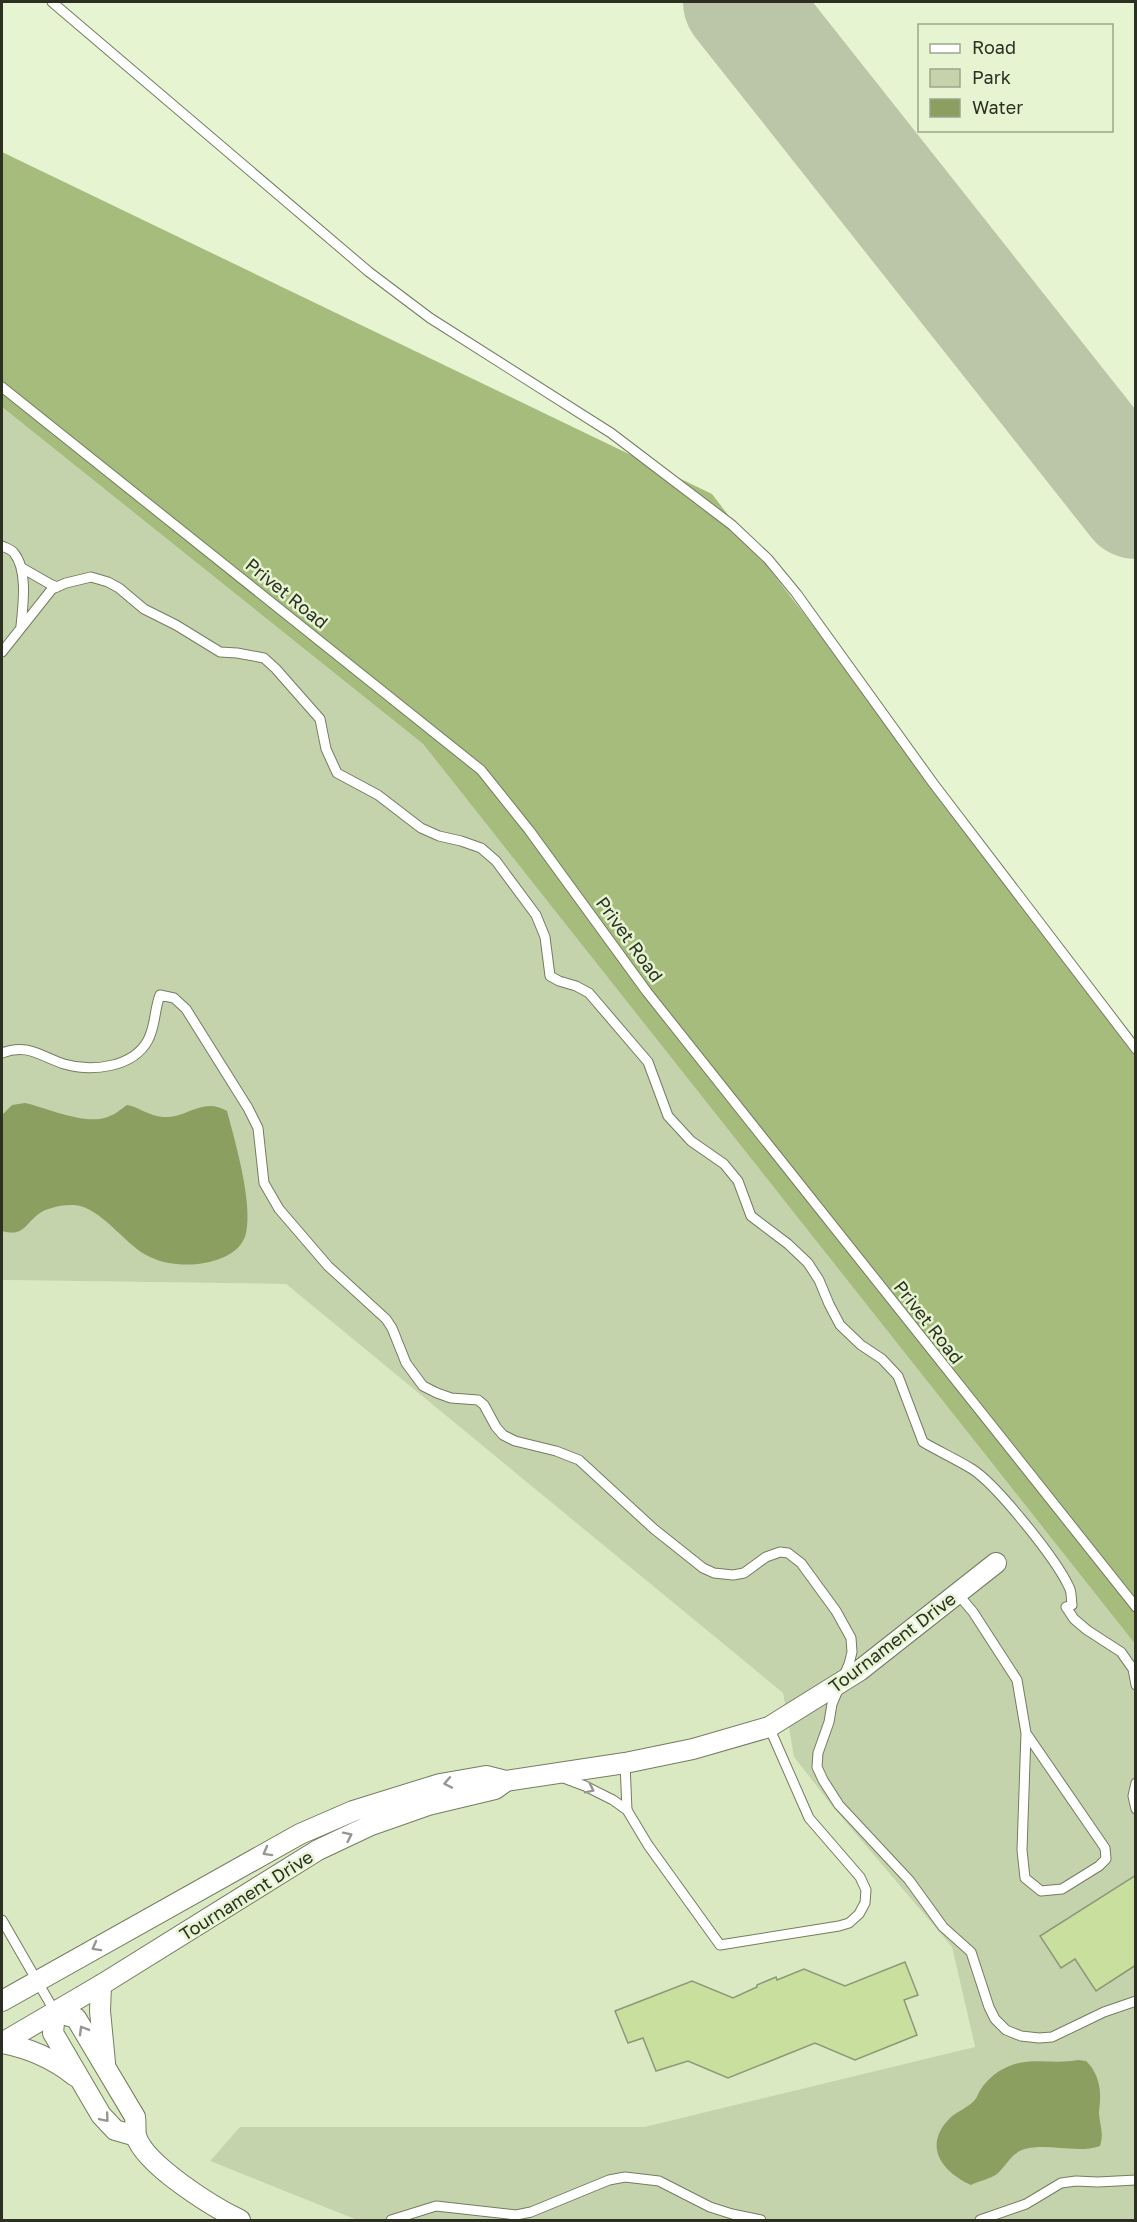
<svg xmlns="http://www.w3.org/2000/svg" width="1137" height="2222" font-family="'Golos Text',sans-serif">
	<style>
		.built { fill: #dae9c1 }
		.green { fill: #c5d3ad }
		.forest { fill: #a6bc7c }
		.water { fill: #8a9f60 }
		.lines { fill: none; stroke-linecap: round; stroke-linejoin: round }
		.runway { stroke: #bbc6a9; stroke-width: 114 }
		.building { fill: #c9df9e; stroke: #8d9879; stroke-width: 1.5 }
		.service-casing { stroke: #737d5f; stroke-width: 11 }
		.minor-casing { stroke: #737d5f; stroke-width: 22 }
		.service { stroke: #fff; stroke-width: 9 }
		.minor { stroke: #fff; stroke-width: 20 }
		.oneway { stroke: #959891 }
		.labels { text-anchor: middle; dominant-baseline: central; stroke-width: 5; stroke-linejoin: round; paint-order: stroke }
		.street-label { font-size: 18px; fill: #2b3023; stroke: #e7f4d2 }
	</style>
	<rect width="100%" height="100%" fill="#e7f4d2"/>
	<path class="built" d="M 2,1280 L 286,1284 L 783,1693 L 794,1757 L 833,1807 L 952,1947 L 975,2048 L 644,2127 L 241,2127 L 210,2161 L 357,2220 L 2,2220 Z"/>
	<path class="green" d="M 2,407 L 423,744 L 1135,1644 L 1135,2220 L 357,2220 L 210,2161 L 240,2127 L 644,2127 L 975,2047 L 952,1947 L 833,1807 L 794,1757 L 783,1693 L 286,1284 L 2,1280 Z"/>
	<path class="forest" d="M 2,152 L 712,494 L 1135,1045 L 1135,1644 L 423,744 L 2,407 Z"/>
	<g class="water">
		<path d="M 25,1103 C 48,1108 88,1127 110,1116 C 116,1114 121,1109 127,1105 C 139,1107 149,1116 163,1117 C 186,1119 203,1096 227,1111 C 235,1141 253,1203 246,1233 C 242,1252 221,1260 204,1263 C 188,1266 166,1265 150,1257 C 127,1247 106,1213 80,1206 C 69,1203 49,1207 40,1213 C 24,1224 25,1237 2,1231 L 2,1115 L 12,1105 Z"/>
		<path d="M 1078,2060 L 1086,2061 C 1096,2070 1101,2085 1100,2100 C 1100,2104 1099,2109 1099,2114 C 1100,2126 1104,2133 1100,2146 C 1077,2154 1049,2143 1025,2149 C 1012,2152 1007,2165 997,2174 C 990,2179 979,2181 971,2185 C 941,2171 922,2145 951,2117 C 958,2111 967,2108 974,2101 C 977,2098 978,2093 981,2089 C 986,2081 996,2072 1005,2068 C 1027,2056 1054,2065 1078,2060 Z"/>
	</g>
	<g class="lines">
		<path class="runway" d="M 740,2 L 1136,502"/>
	</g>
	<g class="building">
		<path d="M 1136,1875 L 1136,1965 L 1096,1991 L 1075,1959 L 1061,1968 L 1040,1936 Z"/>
		<path d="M 905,1962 L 918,1995 L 904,2000 L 917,2035 L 855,2060 L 815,2043 L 728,2078 L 688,2061 L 656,2071 L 643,2038 L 628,2043 L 615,2011 L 692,1981 L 733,1998 L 757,1987 L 757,1985 L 776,1977 L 777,1980 L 804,1969 L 845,1986 Z"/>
	</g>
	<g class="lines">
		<g class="service-casing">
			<g id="service">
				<path d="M 52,2 L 369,272 L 430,318 L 611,433 L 732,525 L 768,559 L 796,593 L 933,783 L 1136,1049"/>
				<path d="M 2,387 L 481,770 L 529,830 L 647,992 L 1136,1607"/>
				<path d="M 2,546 C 6,548 11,549 14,553 C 28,570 23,606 21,626"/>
				<path d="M 22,568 L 50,584 L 57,587"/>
				<path d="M 2,652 L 52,589 L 66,583 L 91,577 L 108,582 L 119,588 L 144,609 L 176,625 L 220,652 L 237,653 L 264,658 L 276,669 L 320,719 L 326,749 L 337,773 L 378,795 L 421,828 L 439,836 L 461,841 L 481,848 L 496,861 L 536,915 L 545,937 L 550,976 L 559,981 L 576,986 L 589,993 L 648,1062 L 668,1116 L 691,1141 L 724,1164 L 738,1181 L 751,1216 L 788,1244 L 808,1263 L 819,1280 L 829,1304 L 840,1325 L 861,1345 L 882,1359 L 898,1376 L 923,1442 C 938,1451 956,1459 972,1469 C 997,1485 1056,1559 1069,1587 C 1072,1592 1071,1599 1072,1605 L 1066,1607 L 1074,1619 L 1087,1630 L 1121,1652 L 1133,1669 L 1136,1685"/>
				<path d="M 2,1053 C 27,1043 40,1056 64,1064 C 91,1072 133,1068 148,1040 C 156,1025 154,1010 160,995 L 174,998 L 186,1009 L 248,1108 L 258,1128 L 264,1183 L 279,1209 L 328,1266 L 386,1319 L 392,1328 L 406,1363 L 423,1386 L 437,1393 L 451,1398 L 478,1400 L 484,1405 L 496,1427 L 503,1435 L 515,1441 L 556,1451 L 579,1460 L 654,1529 L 703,1568 L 714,1573 L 733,1575 L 744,1573 L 766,1557 L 780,1552 L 788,1553 L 801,1563 L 836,1611 L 851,1638 L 852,1652 L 849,1664 L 832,1704 L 829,1722 L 818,1753 L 817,1767 L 823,1780 L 839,1805 L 909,1880 L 943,1927 L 971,1952 L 989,2007 L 995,2019 L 1006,2030 L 1021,2036 L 1039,2038 L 1052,2037 L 1104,2012 L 1136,2001"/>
				<path d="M 957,1593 L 973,1612 L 1017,1680 L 1026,1733 L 1022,1850 L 1025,1878 L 1041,1891 L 1062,1889 L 1099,1866 L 1106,1859 L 1105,1848 L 1026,1733"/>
				<path d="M 625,1763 L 627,1810"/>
				<path d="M 561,1777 L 585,1786 L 613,1800 L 627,1810 L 648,1845 L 720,1945 L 839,1926 L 849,1923 L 859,1914 L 865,1903 L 866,1890 L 860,1877 L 809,1818 L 769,1727"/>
				<path d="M 1136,1783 L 1133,1796 L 1136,1809"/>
				<path d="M 2,1920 L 55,2012"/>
				<path d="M 391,2220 L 436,2206 L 516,2215 L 531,2212 L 609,2180 L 625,2177 L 659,2181 L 710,2207 L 732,2214 L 761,2220"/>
				<path d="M 980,2220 L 1026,2204 L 1061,2183 L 1076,2181 L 1098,2182 L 1136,2180"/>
			</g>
		</g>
		<g class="minor-casing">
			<g id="minor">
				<path d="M 101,1985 L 100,2011 L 105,2063"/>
				<path d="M 2,2001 L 300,1834 L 353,1811 L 440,1784 L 486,1776 L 506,1781 L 625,1763 L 693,1749 L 769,1727 L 859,1671 L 996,1563"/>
				<path d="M 55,2012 L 76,2018 L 135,2117 C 136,2123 135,2131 136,2136 C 145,2165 213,2207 240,2220"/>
				<path d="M 55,2012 L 53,2033 L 101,2115 L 115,2130 L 136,2136"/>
				<path d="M 2,2043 L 101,1985 L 318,1850 L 371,1825 L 428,1805 L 495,1789 L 506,1781"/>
				<path d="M 2,2043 C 28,2048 54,2059 75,2076"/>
			</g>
		</g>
		<use href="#service" class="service"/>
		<use href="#minor" class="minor"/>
	</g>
	<defs><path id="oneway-chevron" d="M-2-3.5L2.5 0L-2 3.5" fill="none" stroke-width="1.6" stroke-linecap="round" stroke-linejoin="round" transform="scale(1.5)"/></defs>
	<g class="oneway">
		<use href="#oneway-chevron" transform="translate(448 1783) rotate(169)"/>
		<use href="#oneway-chevron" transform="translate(590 1789) rotate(26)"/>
		<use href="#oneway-chevron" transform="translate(348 1836) rotate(-26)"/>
		<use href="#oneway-chevron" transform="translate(267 1852) rotate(151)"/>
		<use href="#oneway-chevron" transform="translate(96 1947) rotate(151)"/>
		<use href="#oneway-chevron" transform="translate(83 2030) rotate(-120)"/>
		<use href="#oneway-chevron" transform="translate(105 2118) rotate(50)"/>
	</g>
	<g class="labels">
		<g class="street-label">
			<text transform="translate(287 593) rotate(39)">Privet Road</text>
			<text transform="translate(630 939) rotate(54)">Privet Road</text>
			<text transform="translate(929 1322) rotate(52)">Privet Road</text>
			<text transform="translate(892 1642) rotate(-37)">Tournament Drive</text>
			<text transform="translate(246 1895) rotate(-32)">Tournament Drive</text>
		</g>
	</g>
	<rect width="1137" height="2222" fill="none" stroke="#2b3023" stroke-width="6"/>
	<rect x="918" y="24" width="195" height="108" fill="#e7f4d2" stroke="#9ca68c" stroke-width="1.5"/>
	<rect x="930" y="44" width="30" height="9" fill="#ffffff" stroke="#9ca68c" stroke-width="1.5"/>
	<text x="972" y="54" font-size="18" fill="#2b3023">Road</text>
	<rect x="930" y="69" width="30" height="18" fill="#c5d3ad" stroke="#9ca68c" stroke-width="1.5"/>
	<text x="972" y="84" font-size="18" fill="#2b3023">Park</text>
	<rect x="930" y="99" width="30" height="18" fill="#8a9f60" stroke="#9ca68c" stroke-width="1.5"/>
	<text x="972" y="114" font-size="18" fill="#2b3023">Water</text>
</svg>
